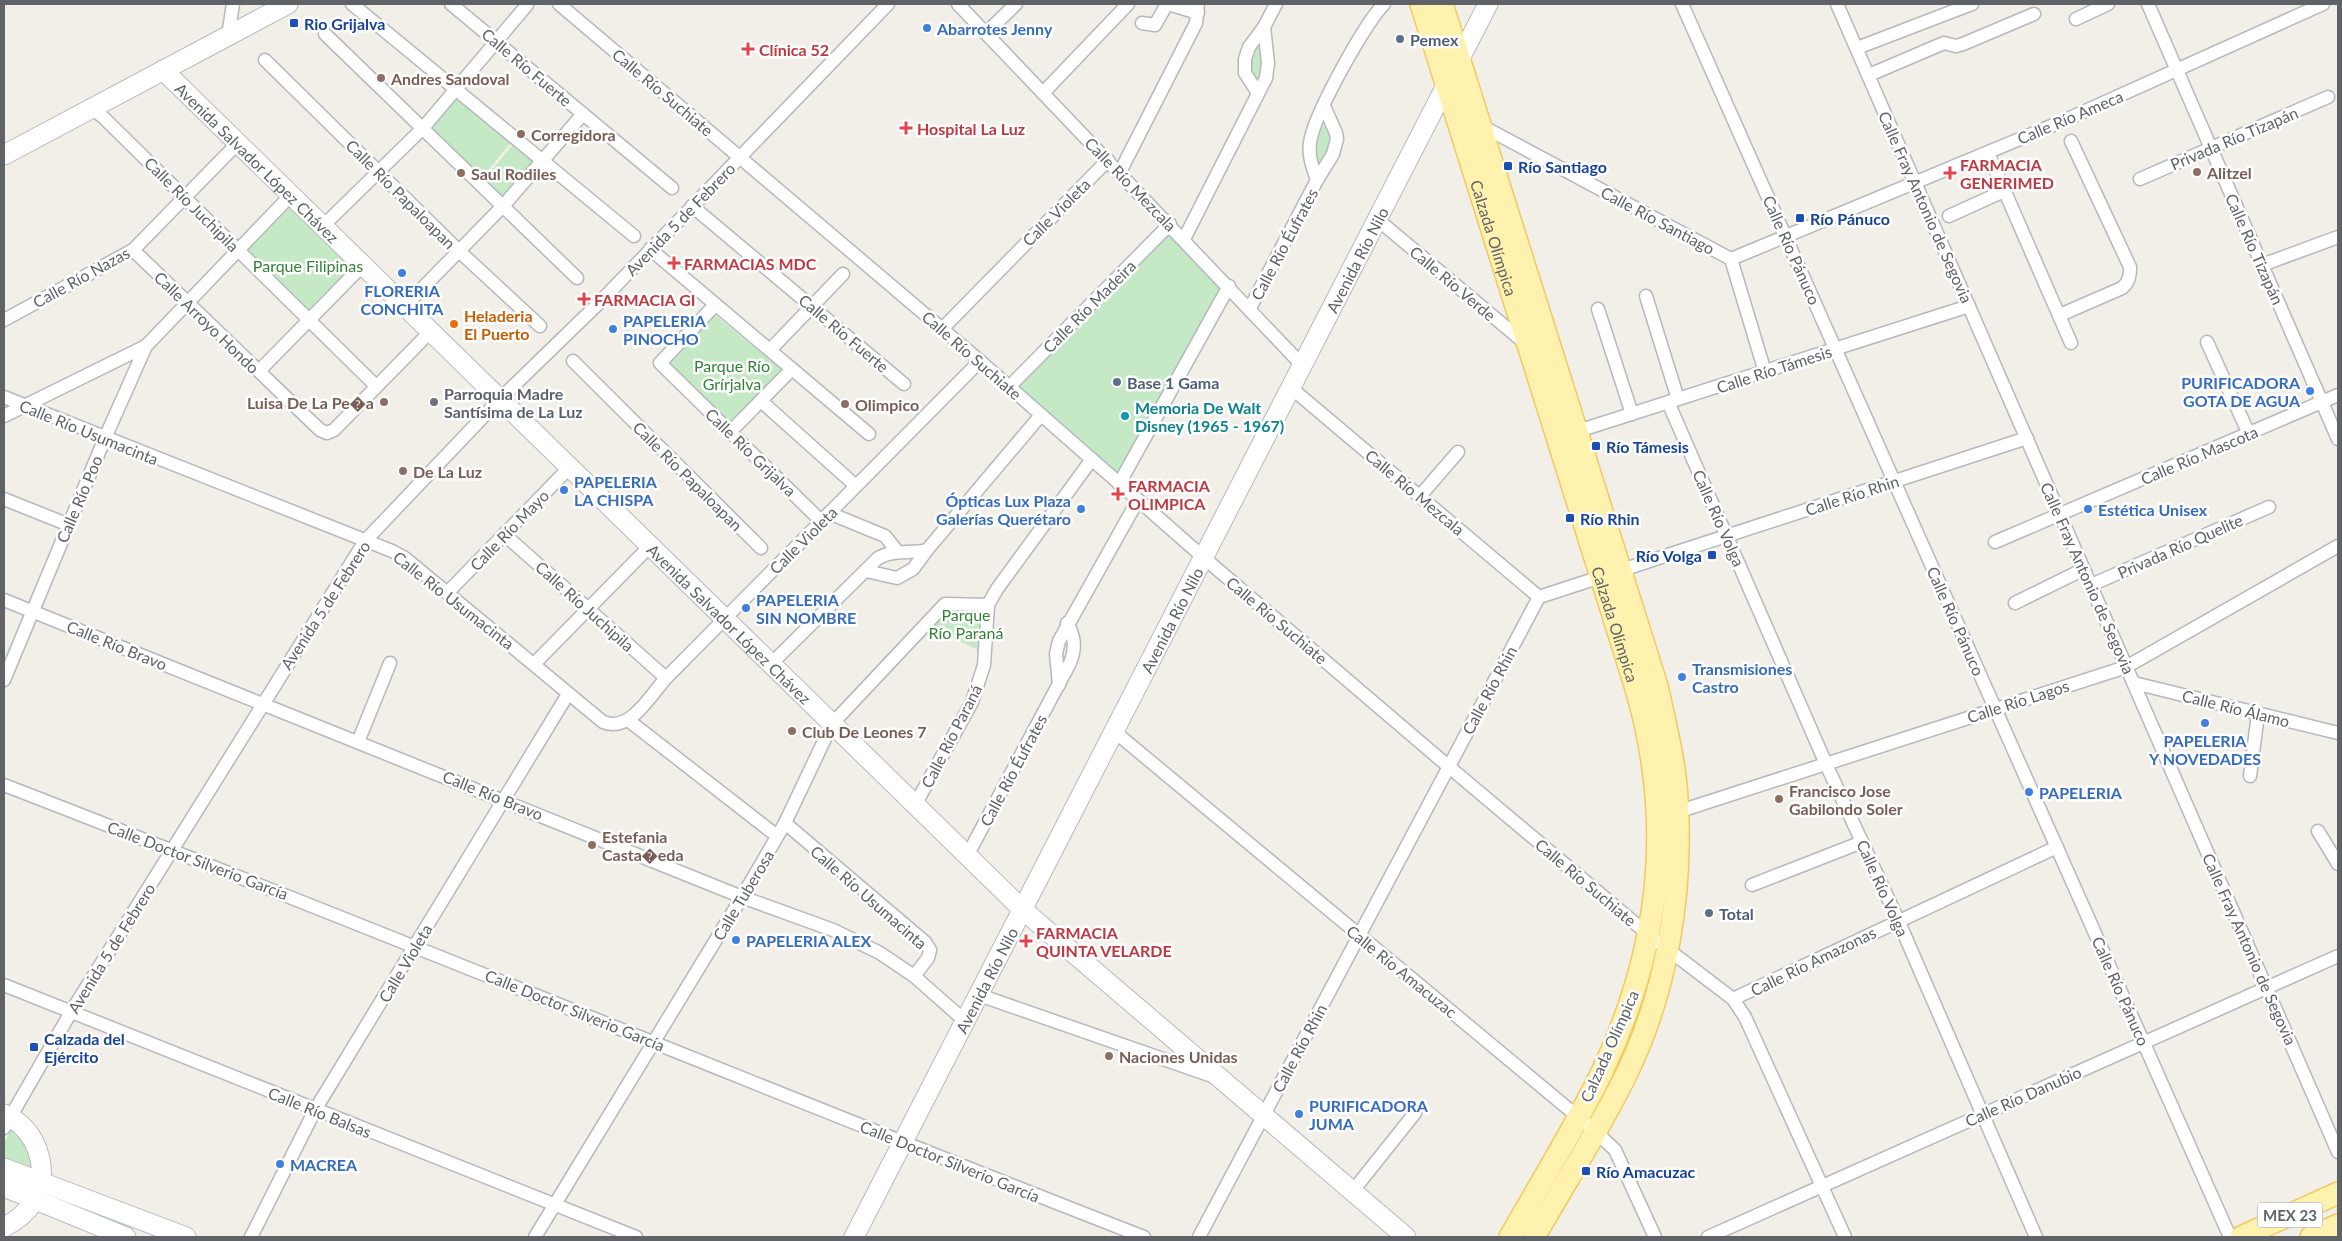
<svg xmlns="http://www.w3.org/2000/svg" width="2342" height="1241" font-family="Lato,sans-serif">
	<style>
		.green { fill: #c5e8c5 }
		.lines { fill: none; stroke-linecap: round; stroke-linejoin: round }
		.street-casing { stroke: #b5b8bc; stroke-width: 15 }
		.secondary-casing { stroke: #b6babf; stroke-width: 21 }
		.primary-casing { stroke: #f2c960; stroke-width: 24 }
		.street { stroke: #fff; stroke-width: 12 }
		.secondary { stroke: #fff; stroke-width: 19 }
		.primary { stroke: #fff2af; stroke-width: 21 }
		.transit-dot { fill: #1a4fb4; stroke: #fff; stroke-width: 2 }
		.shop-dot { fill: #3f7fe0; stroke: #fff; stroke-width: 2 }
		.service-dot { fill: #5c6f8a; stroke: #fff; stroke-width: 2 }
		.health-dot { fill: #e0444e; stroke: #fff; stroke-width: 2 }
		.education-dot { fill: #8d6e63; stroke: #fff; stroke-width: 2 }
		.food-dot { fill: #e8710a; stroke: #fff; stroke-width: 2 }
		.worship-dot { fill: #6b7280; stroke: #fff; stroke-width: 2 }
		.culture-dot { fill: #0f9aa8; stroke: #fff; stroke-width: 2 }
		.labels { text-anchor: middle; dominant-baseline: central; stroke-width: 5; stroke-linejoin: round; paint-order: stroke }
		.shield { fill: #fff; stroke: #8f9295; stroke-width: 1 }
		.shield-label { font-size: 15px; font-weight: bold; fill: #5f6368 }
		.transit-label { font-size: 16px; font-weight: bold; fill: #164399; stroke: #fff; text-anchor: start }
		.shop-label { font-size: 16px; font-weight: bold; fill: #366cbe; stroke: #fff; text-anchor: start }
		.service-label { font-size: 16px; font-weight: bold; fill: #4e5e75; stroke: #fff; text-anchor: start }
		.health-label { font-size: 16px; font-weight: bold; fill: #be3a42; stroke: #fff; text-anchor: start }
		.street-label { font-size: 16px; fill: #5f6368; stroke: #fff }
		.education-label { font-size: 16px; font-weight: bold; fill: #785e54; stroke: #fff; text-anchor: start }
		.park-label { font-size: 16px; fill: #348238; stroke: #fff }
		.food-label { font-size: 16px; font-weight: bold; fill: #c56008; stroke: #fff; text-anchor: start }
		.worship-label { font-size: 16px; font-weight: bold; fill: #5b616d; stroke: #fff; text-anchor: start }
		.culture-label { font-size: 16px; font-weight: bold; fill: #0d838f; stroke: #fff; text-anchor: start }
	</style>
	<rect width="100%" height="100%" fill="#f1efe8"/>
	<g class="green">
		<path d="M 1261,41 L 1263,72 L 1259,79 L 1255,79 L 1251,76 C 1249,65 1252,48 1261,41 Z"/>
		<path d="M 457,92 L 514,139 L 481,179 L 429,129 Z"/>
		<path d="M 1325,125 L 1336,139 L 1322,166 L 1319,164 L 1314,149 L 1321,128 Z"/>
		<path d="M 513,144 L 538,163 L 503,202 L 483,181 Z"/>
		<path d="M 291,195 L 363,265 L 309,320 L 238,250 Z"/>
		<path d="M 1170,224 L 1229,286 L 1119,484 L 1009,387 Z"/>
		<path d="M 715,315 L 785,372 L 732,426 L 669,363 Z"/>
		<path d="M 945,605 L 987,606 L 984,653 L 927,625 Z"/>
		<path d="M 15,1123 L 17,1124 L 39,1178 L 4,1163 L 4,1143 Z"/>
	</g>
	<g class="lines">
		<g class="street-casing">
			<g id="street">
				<path d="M 352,4 L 634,236"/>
				<path d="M 451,4 L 672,188"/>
				<path d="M 559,4 L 980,361 L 1203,557 L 1448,766 L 1649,935 L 1733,999 L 1745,1017 L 1845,1237"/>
				<path d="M 958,4 L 1302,365"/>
				<path d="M 1168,4 L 1198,13"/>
				<path d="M 1682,4 L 2230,1237"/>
				<path d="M 1837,4 L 2338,1152"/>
				<path d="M 2148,4 L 2338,439"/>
				<path d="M 2076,19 L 2108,4"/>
				<path d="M 1142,23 L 1155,25 L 1167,4"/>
				<path d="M 986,33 L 1016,4"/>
				<path d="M 325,34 L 577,278"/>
				<path d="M 228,36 L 233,4"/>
				<path d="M 1857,48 L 1972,4"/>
				<path d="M 265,60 L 459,251 L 540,326"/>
				<path d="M 1869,75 L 1944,43 L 1956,46 L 1963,44 L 2034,14"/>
				<path d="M 1043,93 L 1128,4"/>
				<path d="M 1258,93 L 1245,73 L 1245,59 L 1249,47 L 1264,27 L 1276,4"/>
				<path d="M 92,108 L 104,118 L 376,386"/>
				<path d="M 1480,125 L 1731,259 L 1765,372"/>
				<path d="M 1988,153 L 2071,343"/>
				<path d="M 1120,172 L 1196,23 L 1198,4"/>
				<path d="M 2140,179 L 2328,97"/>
				<path d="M 1317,180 C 1313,168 1308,156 1310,143 C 1313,116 1365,23 1384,4"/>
				<path d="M 692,206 L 904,384"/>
				<path d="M 1949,216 L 2004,191"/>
				<path d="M 1377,219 L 1526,344"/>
				<path d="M 323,226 L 423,128 L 527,5"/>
				<path d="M 1184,239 L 1266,78 L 1268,63 L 1264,27"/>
				<path d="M 650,249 L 869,434"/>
				<path d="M 133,250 L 320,430 L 327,433 L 334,430 L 431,331"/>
				<path d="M 1731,259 L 2063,121 L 2323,4"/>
				<path d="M 2262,265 L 2338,237"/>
				<path d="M 1646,296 L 1678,399"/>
				<path d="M 715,305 L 660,363 L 821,521"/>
				<path d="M 405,306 L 503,206 L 583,114"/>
				<path d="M 1250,308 L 1317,180 L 1333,154 L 1337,139 L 1336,133 L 1324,106"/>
				<path d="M 1598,309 L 1632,414"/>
				<path d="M 2060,315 L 2122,288 C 2129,282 2130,276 2130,267 L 2071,141"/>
				<path d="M 4,320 L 133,250 L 238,143"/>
				<path d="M 942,329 L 1108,160"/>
				<path d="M 2207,342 L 2249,434"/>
				<path d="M 770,350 L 843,274"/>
				<path d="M 573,361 L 761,548"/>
				<path d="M 259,371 L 363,265"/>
				<path d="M 1009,387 L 1170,224"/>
				<path d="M 1290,387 L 1539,597"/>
				<path d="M 4,397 L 392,551 L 405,558 L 603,722 C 630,733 650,696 666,678 L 980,361"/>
				<path d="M 761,401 L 856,486"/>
				<path d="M 1668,402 L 1826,764 L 1898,920 L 2036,1237"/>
				<path d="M 4,416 L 146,346"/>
				<path d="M 1578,431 L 1969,306"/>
				<path d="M 730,432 L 792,369"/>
				<path d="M 1119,484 L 1229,286"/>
				<path d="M 1420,496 L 1458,452"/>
				<path d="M 4,499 L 69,525"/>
				<path d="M 829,513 L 885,536 L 897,551"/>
				<path d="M 505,535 L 666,678"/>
				<path d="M 1995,542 L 2338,395"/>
				<path d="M 866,571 L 897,578 L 913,569 L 927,550"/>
				<path d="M 2091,585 L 2269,507"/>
				<path d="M 447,593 L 570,467"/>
				<path d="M 4,600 L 742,897 L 833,930 L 880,953 L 914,976 L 965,1021"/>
				<path d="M 2015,603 L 2084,569"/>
				<path d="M 534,664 L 650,546"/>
				<path d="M 771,664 L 878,558 C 894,549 909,554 927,550 L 1041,415"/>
				<path d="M 4,680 L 105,438 L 146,346 L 291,195"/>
				<path d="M 2134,683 L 2338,733"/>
				<path d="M 1059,685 L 1056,654 L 1059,641 L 1138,500"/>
				<path d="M 628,720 L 777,836"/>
				<path d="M 1115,732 L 1595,1131 L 1615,1150 L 1655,1237"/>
				<path d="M 358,742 L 390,663"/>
				<path d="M 2250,776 L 2258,714"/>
				<path d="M 4,785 C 385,932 763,1089 1144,1237"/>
				<path d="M 915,805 L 972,702 L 984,665 L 988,605 L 997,589 L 1092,459"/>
				<path d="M 1677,812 L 2126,667 L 2338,546"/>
				<path d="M 785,823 L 925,942 L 930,950 L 928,958 L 914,976"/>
				<path d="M 2318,831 L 2338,864"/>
				<path d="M 967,856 L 1070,663 C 1076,648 1075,637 1067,623"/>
				<path d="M 1752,885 L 1862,842"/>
				<path d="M 4,985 L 636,1237"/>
				<path d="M 979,995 L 1212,1076"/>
				<path d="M 1733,999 L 2057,847"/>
				<path d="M 4,1128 L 71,1012 L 365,541 L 500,399 L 600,302 L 888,4"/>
				<path d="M 1352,1192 L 1415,1113"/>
				<path d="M 251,1237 L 315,1110 L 568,694"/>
				<path d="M 535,1237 L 742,897 L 785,823 L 832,724 L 945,604 L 988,605"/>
				<path d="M 1199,1237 L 1539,597 L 2027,438"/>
				<path d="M 1708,1237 L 2338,956"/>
			</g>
		</g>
		<g class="secondary-casing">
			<g id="secondary">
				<path id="s1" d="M 163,70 L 1023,910 L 1406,1237"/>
				<path d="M 4,155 L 288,4"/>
				<path d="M 4,1114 C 31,1126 44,1153 41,1182"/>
				<path d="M 4,1168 L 186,1237"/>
				<path d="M 4,1187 L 126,1237"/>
				<path d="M 4,1227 C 17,1221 27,1212 35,1200"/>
				<path id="s2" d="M 854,1237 L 1488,4"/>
			</g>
		</g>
		<g class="primary-casing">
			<g id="primary">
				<path id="s3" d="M 1421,4 L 1634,682 C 1675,817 1662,945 1602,1072 C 1575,1128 1541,1182 1510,1237"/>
				<path d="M 1442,4 L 1657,686 C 1665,723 1675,761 1677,798 C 1683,894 1667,993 1624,1079 C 1597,1133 1564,1185 1534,1237"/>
				<path d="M 2241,1237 L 2338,1193"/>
				<path d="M 2311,1237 L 2338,1225"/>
			</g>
		</g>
		<use href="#street" class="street"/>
		<use href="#secondary" class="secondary"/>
		<use href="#primary" class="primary"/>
	</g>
	<g class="transit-dot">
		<rect x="289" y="18" width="10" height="10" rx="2.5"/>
		<rect x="1503" y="161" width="10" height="10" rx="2.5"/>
		<rect x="1795" y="213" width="10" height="10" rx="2.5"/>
		<rect x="1591" y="441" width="10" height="10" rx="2.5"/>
		<rect x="1565" y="513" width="10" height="10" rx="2.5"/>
		<rect x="1707" y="550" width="10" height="10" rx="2.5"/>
		<rect x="29" y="1042" width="10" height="10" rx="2.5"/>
		<rect x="1581" y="1166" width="10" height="10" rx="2.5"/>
	</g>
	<g class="shop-dot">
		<circle cx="927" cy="28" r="5"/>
		<circle cx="402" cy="273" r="5"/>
		<circle cx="613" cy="329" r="5"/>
		<circle cx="2310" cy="391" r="5"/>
		<circle cx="564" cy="490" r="5"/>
		<circle cx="1081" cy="509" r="5"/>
		<circle cx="2088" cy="509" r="5"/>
		<circle cx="746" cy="608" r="5"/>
		<circle cx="1682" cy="677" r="5"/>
		<circle cx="2205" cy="723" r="5"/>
		<circle cx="2029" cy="792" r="5"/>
		<circle cx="736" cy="940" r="5"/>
		<circle cx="1299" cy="1114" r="5"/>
		<circle cx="280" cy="1164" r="5"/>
	</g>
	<g class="service-dot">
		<circle cx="1400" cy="39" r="5"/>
		<circle cx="1117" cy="382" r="5"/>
		<circle cx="1709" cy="913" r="5"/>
	</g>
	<g class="health-dot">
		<path d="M745.5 41.5h5v5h5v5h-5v5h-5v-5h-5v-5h5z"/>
		<path d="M903.5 120.5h5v5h5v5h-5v5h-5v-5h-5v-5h5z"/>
		<path d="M1947.5 165.5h5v5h5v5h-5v5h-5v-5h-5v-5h5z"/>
		<path d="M671.5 255.5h5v5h5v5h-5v5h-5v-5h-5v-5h5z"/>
		<path d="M581.5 291.5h5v5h5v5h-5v5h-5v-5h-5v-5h5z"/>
		<path d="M1115.5 486.5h5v5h5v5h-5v5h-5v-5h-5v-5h5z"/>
		<path d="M1023.5 933.5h5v5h5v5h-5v5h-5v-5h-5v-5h5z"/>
	</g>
	<g class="education-dot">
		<circle cx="381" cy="78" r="5"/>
		<circle cx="521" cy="134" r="5"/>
		<circle cx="2197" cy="172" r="5"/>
		<circle cx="461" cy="173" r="5"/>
		<circle cx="384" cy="402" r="5"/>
		<circle cx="845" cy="404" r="5"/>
		<circle cx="403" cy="471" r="5"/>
		<circle cx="792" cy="731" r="5"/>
		<circle cx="1779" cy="799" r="5"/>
		<circle cx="592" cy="845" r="5"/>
		<circle cx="1109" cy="1056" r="5"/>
	</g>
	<circle class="food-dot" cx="454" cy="324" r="5"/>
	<circle class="worship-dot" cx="434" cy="402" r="5"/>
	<circle class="culture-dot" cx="1125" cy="416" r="5"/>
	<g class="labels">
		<rect class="shield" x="2257.5" y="1202.5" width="65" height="25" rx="4"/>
		<g class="shield-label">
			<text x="2290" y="1215">MEX 23</text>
		</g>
		<g class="transit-label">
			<text x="304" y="23">Rio Grijalva</text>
			<text x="1518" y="166">Río Santiago</text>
			<text x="1810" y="218">Río Pánuco</text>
			<text x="1606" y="446">Río Támesis</text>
			<text x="1580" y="518">Río Rhin</text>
			<text x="1702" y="555" text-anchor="end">Río Volga</text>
			<text x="44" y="1038">Calzada del<tspan x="44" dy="18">Ejército</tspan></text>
			<text x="1596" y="1171">Río Amacuzac</text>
		</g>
		<g class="shop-label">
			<text x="937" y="28">Abarrotes Jenny</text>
			<text x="402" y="290" text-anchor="middle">FLORERIA<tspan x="402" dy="18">CONCHITA</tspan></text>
			<text x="623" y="320">PAPELERIA<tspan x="623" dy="18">PINOCHO</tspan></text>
			<text x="2300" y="382" text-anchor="end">PURIFICADORA<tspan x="2300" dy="18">GOTA DE AGUA</tspan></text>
			<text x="574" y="481">PAPELERIA<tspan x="574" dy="18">LA CHISPA</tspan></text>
			<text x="1071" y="500" text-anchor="end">Ópticas Lux Plaza<tspan x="1071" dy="18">Galerías Querétaro</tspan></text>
			<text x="2098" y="509">Estética Unisex</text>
			<text x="756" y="599">PAPELERIA<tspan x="756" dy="18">SIN NOMBRE</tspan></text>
			<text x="1692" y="668">Transmisiones<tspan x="1692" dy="18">Castro</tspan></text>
			<text x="2205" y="740" text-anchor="middle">PAPELERIA<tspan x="2205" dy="18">Y NOVEDADES</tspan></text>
			<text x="2039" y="792">PAPELERIA</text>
			<text x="746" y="940">PAPELERIA ALEX</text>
			<text x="1309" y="1105">PURIFICADORA<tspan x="1309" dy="18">JUMA</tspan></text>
			<text x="290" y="1164">MACREA</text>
		</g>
		<g class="service-label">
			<text x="1410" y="39">Pemex</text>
			<text x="1127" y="382">Base 1 Gama</text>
			<text x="1719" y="913">Total</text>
		</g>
		<g class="health-label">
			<text x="759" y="49">Clínica 52</text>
			<text x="917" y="128">Hospital La Luz</text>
			<text x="1960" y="164">FARMACIA<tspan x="1960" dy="18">GENERIMED</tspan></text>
			<text x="684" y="263">FARMACIAS MDC</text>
			<text x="594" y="299">FARMACIA GI</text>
			<text x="1128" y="485">FARMACIA<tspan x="1128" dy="18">OLIMPICA</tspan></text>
			<text x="1036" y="932">FARMACIA<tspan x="1036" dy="18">QUINTA VELARDE</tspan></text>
		</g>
		<g class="street-label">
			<text transform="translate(527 67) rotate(40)">Calle Río Fuerte</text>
			<text transform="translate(663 92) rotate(40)">Calle Río Suchiate</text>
			<text transform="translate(2070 117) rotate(-23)">Calle Río Ameca</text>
			<text transform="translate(2234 138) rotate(-23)">Privada Río Tizapán</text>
			<text stroke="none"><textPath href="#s1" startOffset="132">Avenida Salvador López Chávez</textPath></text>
			<text transform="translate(1131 184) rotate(46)">Calle Río Mezcala</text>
			<text transform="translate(401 194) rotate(45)">Calle Río Papaloapan</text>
			<text transform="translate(192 204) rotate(45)">Calle Río Juchipila</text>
			<text transform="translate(1926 207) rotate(66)">Calle Fray Antonio de Segovia</text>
			<text transform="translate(1056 212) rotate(-45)">Calle Violeta</text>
			<text transform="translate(680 219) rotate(-46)">Avenida 5 de Febrero</text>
			<text transform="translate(1658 220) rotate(28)">Calle Río Santiago</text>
			<text stroke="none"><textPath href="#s3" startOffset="245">Calzada Olímpica</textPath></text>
			<text transform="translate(1284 244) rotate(-62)">Calle Río Éufrates</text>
			<text transform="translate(2255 249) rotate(66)">Calle Río Tizapán</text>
			<text transform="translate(1792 250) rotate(66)">Calle Río Pánuco</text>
			<text stroke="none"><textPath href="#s2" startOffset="1099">Avenida Río Nilo</textPath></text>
			<text transform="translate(81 277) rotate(-29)">Calle Río Nazas</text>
			<text transform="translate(1453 283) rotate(40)">Calle Río Verde</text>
			<text transform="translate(1089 306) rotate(-45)">Calle Río Madeira</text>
			<text transform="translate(207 322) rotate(44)">Calle Arroyo Hondo</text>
			<text transform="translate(844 333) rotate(40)">Calle Río Fuerte</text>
			<text transform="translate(972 355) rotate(41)">Calle Río Suchiate</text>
			<text transform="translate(1774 369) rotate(-18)">Calle Río Támesis</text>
			<text transform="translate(89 432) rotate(22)">Calle Río Usumacinta</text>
			<text transform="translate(751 452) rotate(44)">Calle Río Grijalva</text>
			<text transform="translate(2199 455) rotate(-23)">Calle Río Mascota</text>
			<text transform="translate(688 476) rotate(45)">Calle Río Papaloapan</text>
			<text transform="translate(1415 492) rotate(40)">Calle Río Mezcala</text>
			<text transform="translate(1852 495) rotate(-18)">Calle Río Rhin</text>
			<text transform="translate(79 499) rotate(-67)">Calle Río Poo</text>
			<text transform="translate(1719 518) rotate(66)">Calle Río Volga</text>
			<text transform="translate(509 530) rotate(-46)">Calle Río Mayo</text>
			<text transform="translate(803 540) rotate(-45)">Calle Violeta</text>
			<text transform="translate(2180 546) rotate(-24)">Privada Río Quelite</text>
			<text transform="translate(2088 578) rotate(66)">Calle Fray Antonio de Segovia</text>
			<text transform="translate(454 600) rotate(38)">Calle Río Usumacinta</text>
			<text transform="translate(325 605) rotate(-57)">Avenida 5 de Febrero</text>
			<text transform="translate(585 606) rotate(42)">Calle Río Juchipila</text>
			<text transform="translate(1277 620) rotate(40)">Calle Río Suchiate</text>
			<text stroke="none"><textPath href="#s2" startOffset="694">Avenida Río Nilo</textPath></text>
			<text transform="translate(1956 621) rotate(66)">Calle Río Pánuco</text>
			<text stroke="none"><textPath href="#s1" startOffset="792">Avenida Salvador López Chávez</textPath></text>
			<text stroke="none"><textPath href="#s3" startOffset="650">Calzada Olímpica</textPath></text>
			<text transform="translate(117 645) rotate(22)">Calle Río Bravo</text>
			<text transform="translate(1489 690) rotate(-62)">Calle Río Rhin</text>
			<text transform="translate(2018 701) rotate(-18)">Calle Río Lagos</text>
			<text transform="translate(2236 708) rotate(14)">Calle Río Álamo</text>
			<text transform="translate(951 736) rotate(-63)">Calle Río Paraná</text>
			<text transform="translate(1013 770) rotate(-62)">Calle Río Éufrates</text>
			<text transform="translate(493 795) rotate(22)">Calle Río Bravo</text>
			<text transform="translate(198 860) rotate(21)">Calle Doctor Silverio García</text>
			<text transform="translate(1586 882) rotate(40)">Calle Río Suchiate</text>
			<text transform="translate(1883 888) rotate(66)">Calle Río Volga</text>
			<text transform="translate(743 895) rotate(-59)">Calle Tuberosa</text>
			<text transform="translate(869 897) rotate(41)">Calle Río Usumacinta</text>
			<text transform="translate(111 948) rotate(-58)">Avenida 5 de Febrero</text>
			<text transform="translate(2250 949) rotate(66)">Calle Fray Antonio de Segovia</text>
			<text transform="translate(1813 961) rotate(-26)">Calle Río Amazonas</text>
			<text transform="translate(405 963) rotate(-59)">Calle Violeta</text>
			<text transform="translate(1402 971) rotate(39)">Calle Río Amacuzac</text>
			<text stroke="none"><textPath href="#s2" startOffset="289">Avenida Río Nilo</textPath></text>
			<text transform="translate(2121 991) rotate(66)">Calle Río Pánuco</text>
			<text transform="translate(575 1010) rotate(22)">Calle Doctor Silverio García</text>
			<text transform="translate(1609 1046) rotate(-66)">Calzada Olímpica</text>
			<text transform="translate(1299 1048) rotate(-62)">Calle Río Rhin</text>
			<text transform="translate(2023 1096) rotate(-24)">Calle Río Danubio</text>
			<text transform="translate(320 1112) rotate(22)">Calle Río Balsas</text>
			<text transform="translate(950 1161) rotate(22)">Calle Doctor Silverio García</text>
		</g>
		<g class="education-label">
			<text x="391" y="78">Andres Sandoval</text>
			<text x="531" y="134">Corregidora</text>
			<text x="2207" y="172">Alitzel</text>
			<text x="471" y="173">Saul Rodiles</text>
			<text x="374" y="402" text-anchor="end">Luisa De La Pe�a</text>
			<text x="855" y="404">Olimpico</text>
			<text x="413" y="471">De La Luz</text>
			<text x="802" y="731">Club De Leones 7</text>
			<text x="1789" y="790">Francisco Jose<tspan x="1789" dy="18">Gabilondo Soler</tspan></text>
			<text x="602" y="836">Estefania<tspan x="602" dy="18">Casta�eda</tspan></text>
			<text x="1119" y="1056">Naciones Unidas</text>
		</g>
		<g class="park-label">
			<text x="308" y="265">Parque Filipinas</text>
			<text x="732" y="365">Parque Río<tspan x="732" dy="18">Grírjalva</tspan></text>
			<text x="966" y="614">Parque<tspan x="966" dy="18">Río Paraná</tspan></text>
		</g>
		<g class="food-label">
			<text x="464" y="315">Heladeria<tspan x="464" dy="18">El Puerto</tspan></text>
		</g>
		<g class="worship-label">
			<text x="444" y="393">Parroquia Madre<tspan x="444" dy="18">Santísima de La Luz</tspan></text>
		</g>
		<g class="culture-label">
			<text x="1135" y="407">Memoria De Walt<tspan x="1135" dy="18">Disney (1965 - 1967)</tspan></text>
		</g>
	</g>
	<rect width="2342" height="1241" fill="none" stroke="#5f6368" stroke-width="10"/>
</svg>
